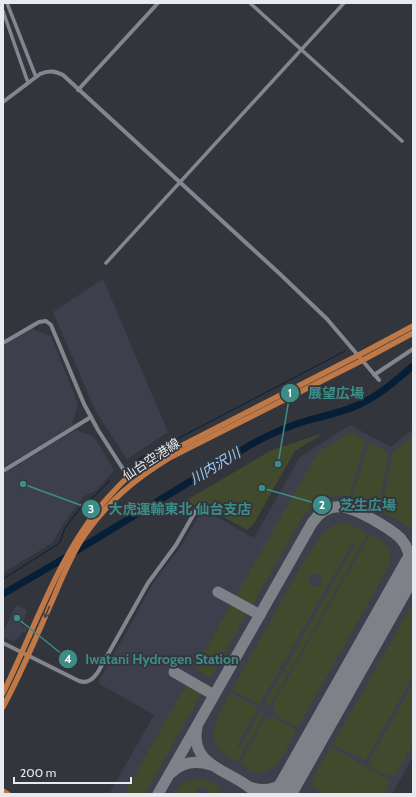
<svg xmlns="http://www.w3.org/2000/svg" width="416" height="797" font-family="Cabin,'Noto Sans JP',sans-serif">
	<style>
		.built { fill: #3d3f4c }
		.green { fill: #414a2d; fill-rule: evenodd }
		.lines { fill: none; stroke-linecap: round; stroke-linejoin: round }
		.stream { stroke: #061f36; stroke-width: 1 }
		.river { stroke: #061f36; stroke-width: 7 }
		.taxiway { stroke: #7f8188; stroke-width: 11 }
		.runway { stroke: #7f8188; stroke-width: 26 }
		.minor { stroke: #84868f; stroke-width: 3.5 }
		.tertiary { stroke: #84868f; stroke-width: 4 }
		.primary { stroke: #bf7846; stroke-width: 5.5 }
		.oneway { stroke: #4f423f }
		.labels { text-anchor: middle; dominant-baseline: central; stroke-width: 3.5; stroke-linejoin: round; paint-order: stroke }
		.street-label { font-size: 13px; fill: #e9eaef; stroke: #33353d }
		.water-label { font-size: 14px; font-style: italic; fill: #9dccfc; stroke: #33353d }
		.leader { fill: none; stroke: #3b8d88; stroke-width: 1.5 }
		.callout-dot { fill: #3b8d88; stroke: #33353d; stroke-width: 1.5 }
		.mark-label { font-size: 12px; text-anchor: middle; font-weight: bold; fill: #fff }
		.callout-label { font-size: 14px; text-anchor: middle; font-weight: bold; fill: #3b8d88; stroke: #33353d; stroke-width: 3.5; stroke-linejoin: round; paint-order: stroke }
	</style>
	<rect width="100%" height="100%" fill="#33353d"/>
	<g class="built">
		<path d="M 103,279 L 168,432 L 127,459 L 96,412 L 53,312 Z"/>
		<path d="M 33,328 L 34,330 L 51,336 L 78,404 L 72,424 L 73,425 L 3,468 L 3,346 Z"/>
		<path d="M 350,425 L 391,447 L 413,429 L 413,757 L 392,794 L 109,794 L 154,715 L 98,683 L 155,580 L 180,548 L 203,509 L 254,538 L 300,457 Z"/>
		<path d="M 77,429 L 79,431 L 94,437 L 114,470 L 96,491 L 84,496 L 62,526 L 52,543 L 3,573 L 3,474 Z"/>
		<path d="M 16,605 L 27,610 L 22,626 L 28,628 L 25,633 L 22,632 L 19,638 L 12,641 L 3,637 L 3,632 Z"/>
	</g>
	<g class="green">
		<path d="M 353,433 L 365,440 L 350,496 C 330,493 314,502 302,518 L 252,606 L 235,597 L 318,452 L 347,434 Z"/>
		<path d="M 320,434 L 319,436 L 295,451 L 253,525 L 247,530 L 218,514 L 207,502 L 204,508 L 197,504 L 193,506 L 189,506 L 185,501 L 270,451 Z"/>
		<path d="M 413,436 L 413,526 L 411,528 L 381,511 L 392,453 Z"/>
		<path d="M 369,442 L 385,451 L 388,455 L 379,510 L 362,500 L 352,497 Z"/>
		<path d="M 344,523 L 351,525 L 368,533 L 290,672 L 288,672 L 284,670 L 355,544 L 353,542 L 259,705 L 232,689 L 301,566 L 321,535 L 328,529 L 335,525 ZM 313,574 L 318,574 L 322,579 C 322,584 319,587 314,587 L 309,583 L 309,578 Z"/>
		<path d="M 370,534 C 385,543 395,549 388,568 L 298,727 L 279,717 L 273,710 L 274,703 Z"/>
		<path d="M 413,603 L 413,676 L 365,761 C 354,754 344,751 333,744 Z"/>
		<path d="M 231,604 L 247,613 L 211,678 L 202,673 L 196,667 Z"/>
		<path d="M 283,671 L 287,674 L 287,676 L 271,704 L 263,706 Z"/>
		<path d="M 413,683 L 413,744 L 395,776 C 387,777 373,770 368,763 Z"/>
		<path d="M 186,685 L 202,693 L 145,794 L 124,794 Z"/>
		<path d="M 230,692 L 258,708 L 237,746 L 240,747 L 261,710 L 262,712 L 262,719 L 237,762 C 199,744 216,721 230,692 Z"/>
		<path d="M 272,717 L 277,719 L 297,730 C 288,745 276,779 253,772 C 249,770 244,766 240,764 L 264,720 L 267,718 Z"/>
		<path d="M 331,747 L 388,779 L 389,784 L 384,794 L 326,794 L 310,785 L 316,773 L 336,784 L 335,786 L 337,784 L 316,772 Z"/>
		<path d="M 197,778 L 209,781 L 221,787 L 217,794 L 208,794 L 207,788 L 202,786 L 196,789 L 195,794 L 174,794 L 182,783 Z"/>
	</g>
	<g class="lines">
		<g class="stream">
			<path d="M 137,460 L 345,351"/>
			<path d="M 3,579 L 55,546 L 60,542 L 65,528 L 85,502 L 95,496 L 110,480"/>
		</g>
		<path class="river" d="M 3,594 L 58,562 L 250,445 C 268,435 288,426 309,420 C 325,416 342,412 358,405 C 379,396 396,380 413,366"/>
		<g class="taxiway">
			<path d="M 218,592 L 260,615"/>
			<path d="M 174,672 L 214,695"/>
			<path d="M 197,727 C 188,769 237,771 257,794"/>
			<path d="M 171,773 C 182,762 196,760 211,765"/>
			<path d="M 249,787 C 266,793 282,788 293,775"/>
			<path d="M 158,794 L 312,523 C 330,497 350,507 372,519 C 395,532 413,541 409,570"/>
		</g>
		<path class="runway" d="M 283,794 L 413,564"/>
		<g class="minor">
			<path d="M 7,3 L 36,77"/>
			<path d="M 250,3 L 402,141"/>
			<path d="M 3,11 L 27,80 L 29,82"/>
			<path d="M 106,263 L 344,3"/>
		</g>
		<g class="tertiary">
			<path d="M 78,90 L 158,3"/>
			<path d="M 3,102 L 40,74 C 49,70 55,71 63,75 L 280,274 L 327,319 L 379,380"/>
			<path d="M 3,343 L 39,322 L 46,321 L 51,325 L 84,404 L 98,430 L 132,483"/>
			<path d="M 374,375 L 413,349"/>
			<path d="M 3,471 L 91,417"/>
			<path d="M 3,643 L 79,681 C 88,684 93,679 98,672 L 148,583 L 176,545 L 199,505"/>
		</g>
		<g class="primary">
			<path d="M 3,693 C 35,629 57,557 104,502 C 112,493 120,484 129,476 C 147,463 167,452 187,443 L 357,356 L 413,326"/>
			<path d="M 3,707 C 22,672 37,635 53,599 C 62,578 71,555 84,536 C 108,501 135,479 171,457 L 361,361 L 413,333"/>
			<path d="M 3,791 L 8,794"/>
		</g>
	</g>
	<defs><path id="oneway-shaft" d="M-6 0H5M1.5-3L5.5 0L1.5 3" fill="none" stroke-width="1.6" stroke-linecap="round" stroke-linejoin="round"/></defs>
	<use class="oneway" href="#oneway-shaft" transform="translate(47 612) rotate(114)"/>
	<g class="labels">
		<g class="street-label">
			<text transform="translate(151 459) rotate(-33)">仙台空港線</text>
		</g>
		<g class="water-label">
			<text transform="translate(215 466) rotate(-31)">川内沢川</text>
		</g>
	</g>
	<path class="leader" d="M278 464L290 393M262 488L322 505M23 484L91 509M17 618L68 659"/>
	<g class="callout-dot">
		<circle cx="278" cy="464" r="4"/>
		<circle cx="262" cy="488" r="4"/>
		<circle cx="23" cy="484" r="4"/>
		<circle cx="17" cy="618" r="4"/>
		<circle cx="290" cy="393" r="10"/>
		<circle cx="322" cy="505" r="10"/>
		<circle cx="91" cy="509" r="10"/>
		<circle cx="68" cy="659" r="10"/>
	</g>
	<g class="mark-label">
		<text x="290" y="397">1</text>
		<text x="322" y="509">2</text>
		<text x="91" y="513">3</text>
		<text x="68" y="663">4</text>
	</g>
	<g class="callout-label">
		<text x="336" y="398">展望広場</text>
		<text x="368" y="510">芝生広場</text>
		<text x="180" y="514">大虎運輸東北 仙台支店</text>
		<text x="162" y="664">Iwatani Hydrogen Station</text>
	</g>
	<rect width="416" height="797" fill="none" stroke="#e9eaef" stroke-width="8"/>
	<path d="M14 777v6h117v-6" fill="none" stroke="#e9eaef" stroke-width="2"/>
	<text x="20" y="777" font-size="12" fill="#e9eaef" stroke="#33353d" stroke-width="3" paint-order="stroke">200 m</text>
</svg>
